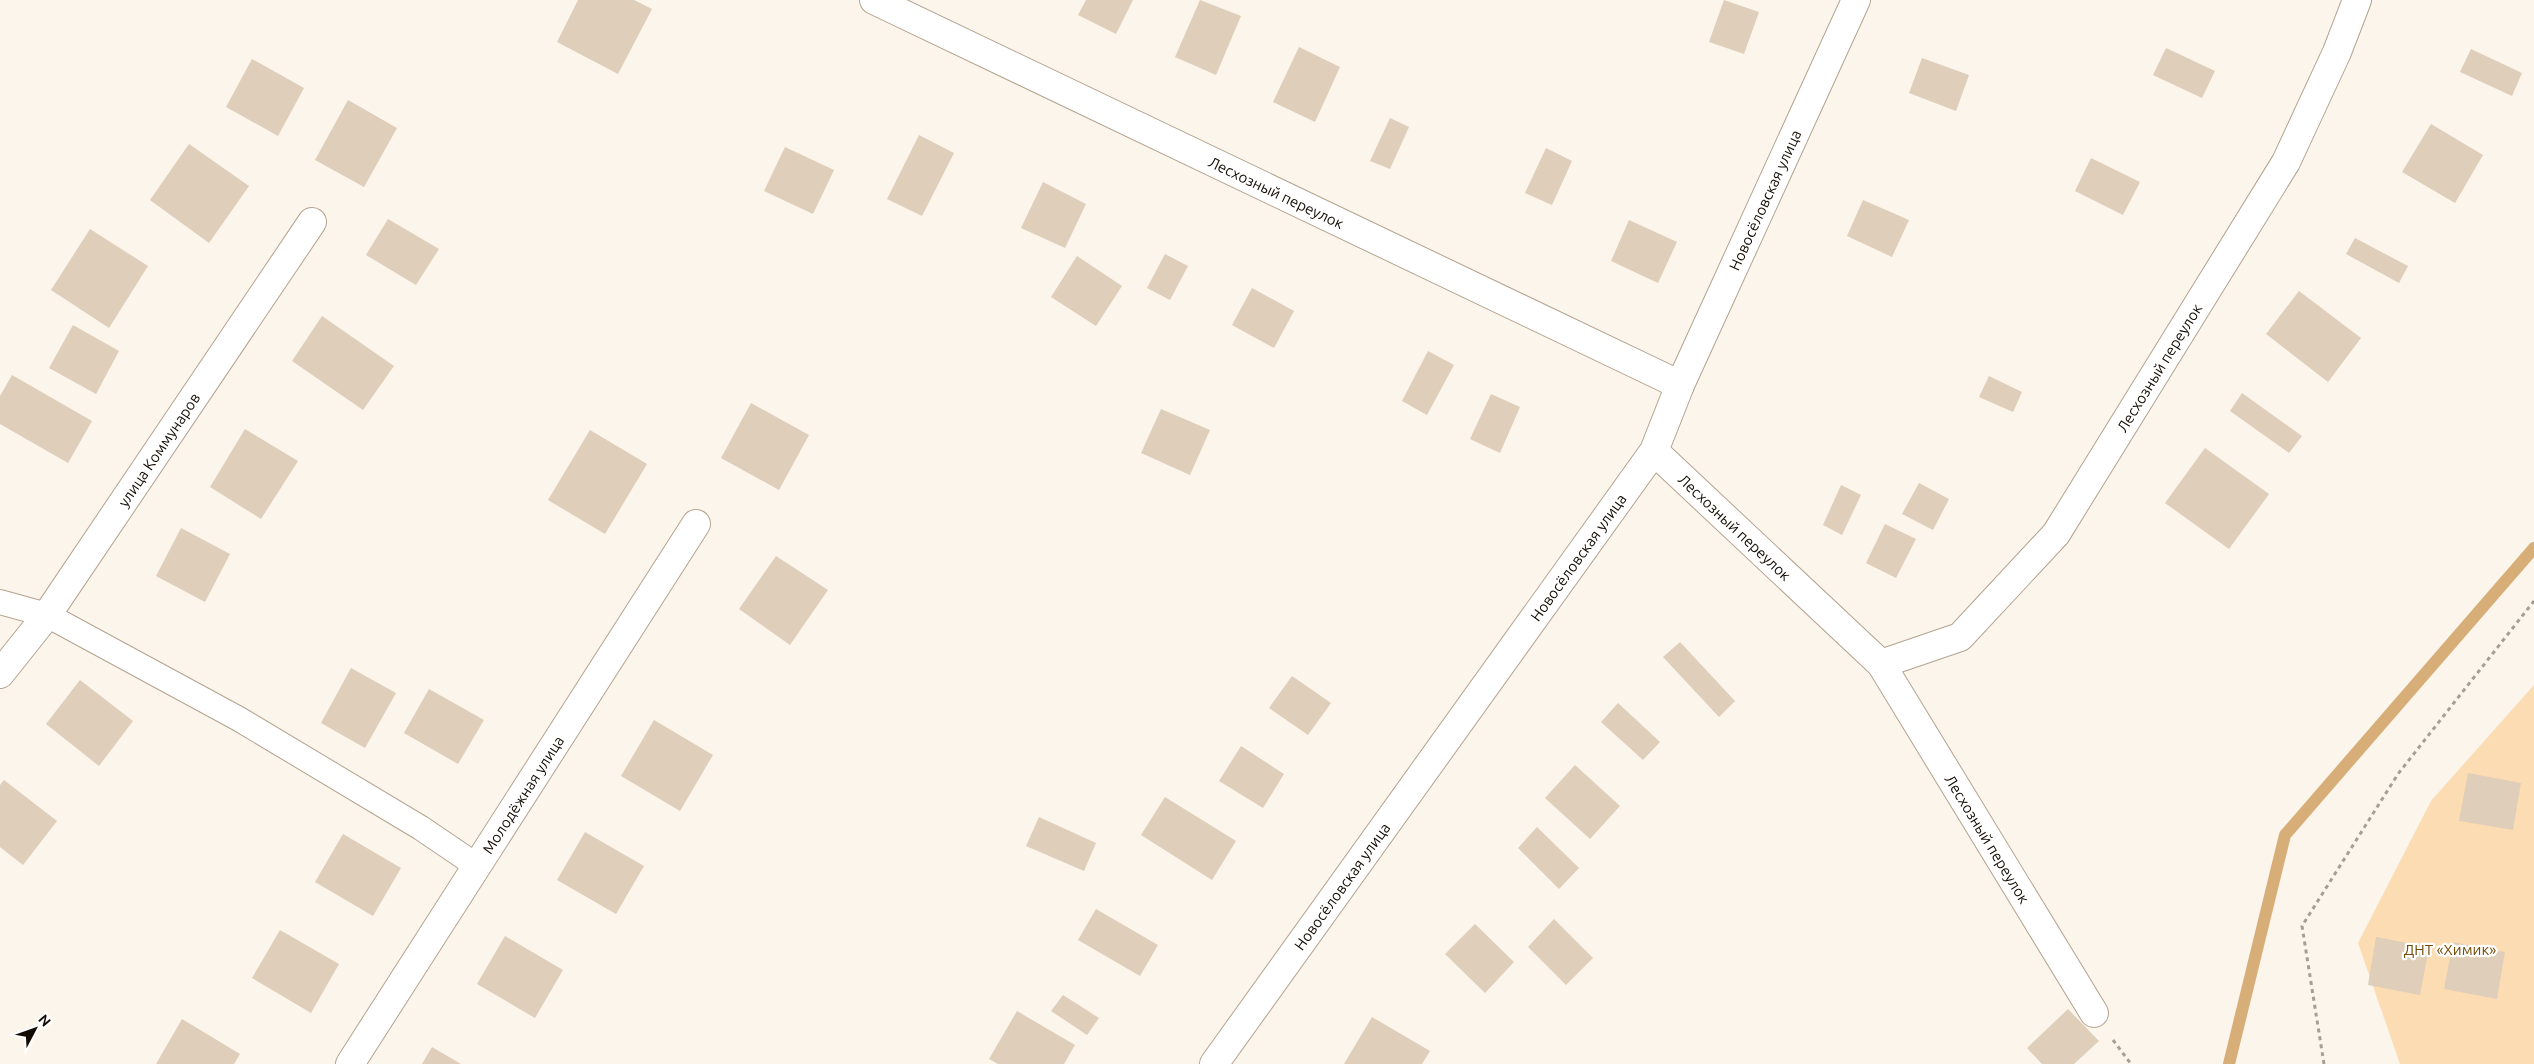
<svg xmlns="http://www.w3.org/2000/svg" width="2534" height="1064" font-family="Ubuntu,sans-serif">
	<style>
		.green { fill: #fcdcb2 }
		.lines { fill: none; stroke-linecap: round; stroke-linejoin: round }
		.stream { stroke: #d7ae77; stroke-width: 12 }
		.building { fill: #dfceb9 }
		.lane-casing { stroke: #b4a38f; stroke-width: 26 }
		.street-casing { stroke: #b4a38f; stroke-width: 30 }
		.path { stroke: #a59f96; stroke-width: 3; stroke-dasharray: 4 4; stroke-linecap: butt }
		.lane { stroke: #fff; stroke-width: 24 }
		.street { stroke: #fff; stroke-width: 28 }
		.labels { text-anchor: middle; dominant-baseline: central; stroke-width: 4.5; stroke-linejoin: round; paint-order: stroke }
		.street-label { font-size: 15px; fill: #120c05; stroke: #fff }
		.park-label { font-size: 15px; fill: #744c05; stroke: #fff }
	</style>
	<rect width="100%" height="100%" fill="#fcf5ec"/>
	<path class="green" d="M 2534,685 L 2534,1064 L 2400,1064 L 2358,943 L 2431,801 Z"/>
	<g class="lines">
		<path class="stream" d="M 2229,1064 L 2285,835 L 2534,548"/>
	</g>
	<g class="building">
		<path d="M 578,0 L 634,0 L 652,9 L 618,74 L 557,42 Z"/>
		<path d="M 1086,0 L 1133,0 L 1116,34 L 1078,15 Z"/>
		<path d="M 1200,0 L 1241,16 L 1216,75 L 1175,57 Z"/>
		<path d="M 1724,0 L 1759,12 L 1744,54 L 1709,42 Z"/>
		<path d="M 1299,47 L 1340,67 L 1315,122 L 1273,102 Z"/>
		<path d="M 2166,48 L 2215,71 L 2202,98 L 2153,75 Z"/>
		<path d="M 2471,49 L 2522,73 L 2512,96 L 2460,72 Z"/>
		<path d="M 1922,58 L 1969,75 L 1956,111 L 1909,93 Z"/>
		<path d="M 252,59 L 304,88 L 278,136 L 226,107 Z"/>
		<path d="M 348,100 L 397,128 L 364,187 L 315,160 Z"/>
		<path d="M 1390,118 L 1409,127 L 1390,169 L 1370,161 Z"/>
		<path d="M 2431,124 L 2483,155 L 2455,203 L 2402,172 Z"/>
		<path d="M 919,135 L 954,153 L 922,216 L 887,199 Z"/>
		<path d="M 189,144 L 249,186 L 209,243 L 150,200 Z"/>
		<path d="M 785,147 L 834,170 L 813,214 L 764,191 Z"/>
		<path d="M 1546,148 L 1572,161 L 1552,205 L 1525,193 Z"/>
		<path d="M 2091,158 L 2140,182 L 2123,215 L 2075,191 Z"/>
		<path d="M 1043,182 L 1086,204 L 1065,248 L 1021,228 Z"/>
		<path d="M 1863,200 L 1909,220 L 1892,257 L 1847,236 Z"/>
		<path d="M 388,219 L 439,249 L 416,285 L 366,255 Z"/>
		<path d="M 1629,220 L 1677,242 L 1658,283 L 1611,261 Z"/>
		<path d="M 90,229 L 148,266 L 109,328 L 51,290 Z"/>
		<path d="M 2355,238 L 2408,266 L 2399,283 L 2346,254 Z"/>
		<path d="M 1165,254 L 1188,266 L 1170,300 L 1147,288 Z"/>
		<path d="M 1077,256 L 1122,286 L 1096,326 L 1051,297 Z"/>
		<path d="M 1252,288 L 1294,311 L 1274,348 L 1232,325 Z"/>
		<path d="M 2299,291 L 2361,338 L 2328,382 L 2266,334 Z"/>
		<path d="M 322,316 L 394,366 L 363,410 L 292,361 Z"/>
		<path d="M 73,325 L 119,351 L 96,394 L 49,368 Z"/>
		<path d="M 1428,351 L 1454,365 L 1427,415 L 1402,401 Z"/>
		<path d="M 12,375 L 92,421 L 68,463 L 0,424 L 0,396 Z"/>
		<path d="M 1989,376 L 2022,392 L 2013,412 L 1979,397 Z"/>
		<path d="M 2242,393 L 2302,436 L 2289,453 L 2230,411 Z"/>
		<path d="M 1491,394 L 1520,407 L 1500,453 L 1470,439 Z"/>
		<path d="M 751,403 L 809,435 L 779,490 L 721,458 Z"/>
		<path d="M 1161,409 L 1210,430 L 1190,475 L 1141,453 Z"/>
		<path d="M 245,429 L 298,461 L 261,519 L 210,487 Z"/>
		<path d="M 590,430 L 647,464 L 605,534 L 548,500 Z"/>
		<path d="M 2205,448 L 2269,494 L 2229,549 L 2165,503 Z"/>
		<path d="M 1919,483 L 1949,499 L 1933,530 L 1902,514 Z"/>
		<path d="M 1841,485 L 1861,495 L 1842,535 L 1823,525 Z"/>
		<path d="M 1885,524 L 1916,539 L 1896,578 L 1866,563 Z"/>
		<path d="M 181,528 L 230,554 L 205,602 L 156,576 Z"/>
		<path d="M 776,556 L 828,590 L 790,645 L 739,609 Z"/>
		<path d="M 1680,642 L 1735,701 L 1719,717 L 1663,657 Z"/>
		<path d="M 351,668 L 396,693 L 365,748 L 321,723 Z"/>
		<path d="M 1292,676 L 1331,703 L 1308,735 L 1269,708 Z"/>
		<path d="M 80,680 L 133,721 L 99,766 L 46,724 Z"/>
		<path d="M 429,689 L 484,720 L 458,764 L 404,733 Z"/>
		<path d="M 1618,703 L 1660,742 L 1643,760 L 1601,722 Z"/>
		<path d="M 654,720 L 713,755 L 680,811 L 621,776 Z"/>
		<path d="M 1241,746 L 1284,774 L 1263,808 L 1219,781 Z"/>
		<path d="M 1575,765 L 1620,806 L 1590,839 L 1545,798 Z"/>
		<path d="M 2468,773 L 2521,783 L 2513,830 L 2459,821 Z"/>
		<path d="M 4,780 L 57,821 L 23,865 L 0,847 L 0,785 Z"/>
		<path d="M 1165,797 L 1236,841 L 1212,880 L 1141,835 Z"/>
		<path d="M 1039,817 L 1096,843 L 1084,871 L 1026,846 Z"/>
		<path d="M 1537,827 L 1579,868 L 1559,889 L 1518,848 Z"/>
		<path d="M 585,832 L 644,866 L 616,914 L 557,880 Z"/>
		<path d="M 343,834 L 401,868 L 373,916 L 315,882 Z"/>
		<path d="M 1096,909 L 1158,945 L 1140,976 L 1078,940 Z"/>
		<path d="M 1554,919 L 1593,958 L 1566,985 L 1528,947 Z"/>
		<path d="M 1475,924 L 1514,962 L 1485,993 L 1445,954 Z"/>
		<path d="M 280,930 L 339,964 L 311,1013 L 252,978 Z"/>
		<path d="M 505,936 L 563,970 L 535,1018 L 477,984 Z"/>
		<path d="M 2376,937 L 2429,947 L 2420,995 L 2368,985 Z"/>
		<path d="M 2453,942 L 2505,952 L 2497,999 L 2444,989 Z"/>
		<path d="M 1063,995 L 1099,1018 L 1087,1035 L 1051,1011 Z"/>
		<path d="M 2068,1009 L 2099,1041 L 2074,1064 L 2042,1064 L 2027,1048 Z"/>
		<path d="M 1017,1011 L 1075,1045 L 1064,1064 L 998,1064 L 989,1059 Z"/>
		<path d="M 1372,1017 L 1430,1051 L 1422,1064 L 1344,1064 Z"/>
		<path d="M 182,1019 L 240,1054 L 234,1064 L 156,1064 Z"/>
		<path d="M 432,1047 L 461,1064 L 422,1064 Z"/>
	</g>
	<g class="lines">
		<g class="lane-casing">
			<path id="lane" d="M 0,602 L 47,615 L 239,719 L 421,828 L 477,866"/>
		</g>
		<g class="street-casing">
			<g id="street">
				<path id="s1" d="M 874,0 L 1680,385"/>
				<path id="s2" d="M 1654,451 L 1881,664 L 2094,1013"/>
				<path id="s3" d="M 1881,664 L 1960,637 L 2056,534 L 2286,162 L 2337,52 L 2357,0"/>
				<path id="s4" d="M 0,674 L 47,615 L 312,222"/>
				<path id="s5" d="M 350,1064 L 696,524"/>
				<path id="s6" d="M 1214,1064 L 1654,451 L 1680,385 L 1856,0"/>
			</g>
		</g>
		<g class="path">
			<path d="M 2113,1040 L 2131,1064"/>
			<path d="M 2324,1064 L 2302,926 L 2398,774 L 2534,601"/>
		</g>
		<use href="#lane" class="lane"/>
		<use href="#street" class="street"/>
	</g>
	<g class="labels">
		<g class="street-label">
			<text stroke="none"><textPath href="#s1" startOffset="446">Лесхозный переулок</textPath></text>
			<text stroke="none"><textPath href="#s6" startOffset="1029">Новосёловская улица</textPath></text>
			<text stroke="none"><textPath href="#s3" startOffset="420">Лесхозный переулок</textPath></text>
			<text stroke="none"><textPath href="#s4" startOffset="275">улица Коммунаров</textPath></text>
			<text stroke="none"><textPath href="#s2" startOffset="111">Лесхозный переулок</textPath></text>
			<text stroke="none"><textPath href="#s6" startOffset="624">Новосёловская улица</textPath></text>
			<text stroke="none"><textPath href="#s5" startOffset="320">Молодёжная улица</textPath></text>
			<text stroke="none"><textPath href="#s2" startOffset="516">Лесхозный переулок</textPath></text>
			<text stroke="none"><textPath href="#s6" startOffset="219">Новосёловская улица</textPath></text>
		</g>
		<g class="park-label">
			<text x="2450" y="949">ДНТ «Химик»</text>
		</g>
	</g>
	<g transform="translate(35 1029) rotate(49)" stroke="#ffffff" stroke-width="4" paint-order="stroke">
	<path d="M0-4L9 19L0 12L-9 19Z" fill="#120c05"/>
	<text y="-8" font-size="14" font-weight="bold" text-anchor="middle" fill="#120c05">N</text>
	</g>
</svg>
